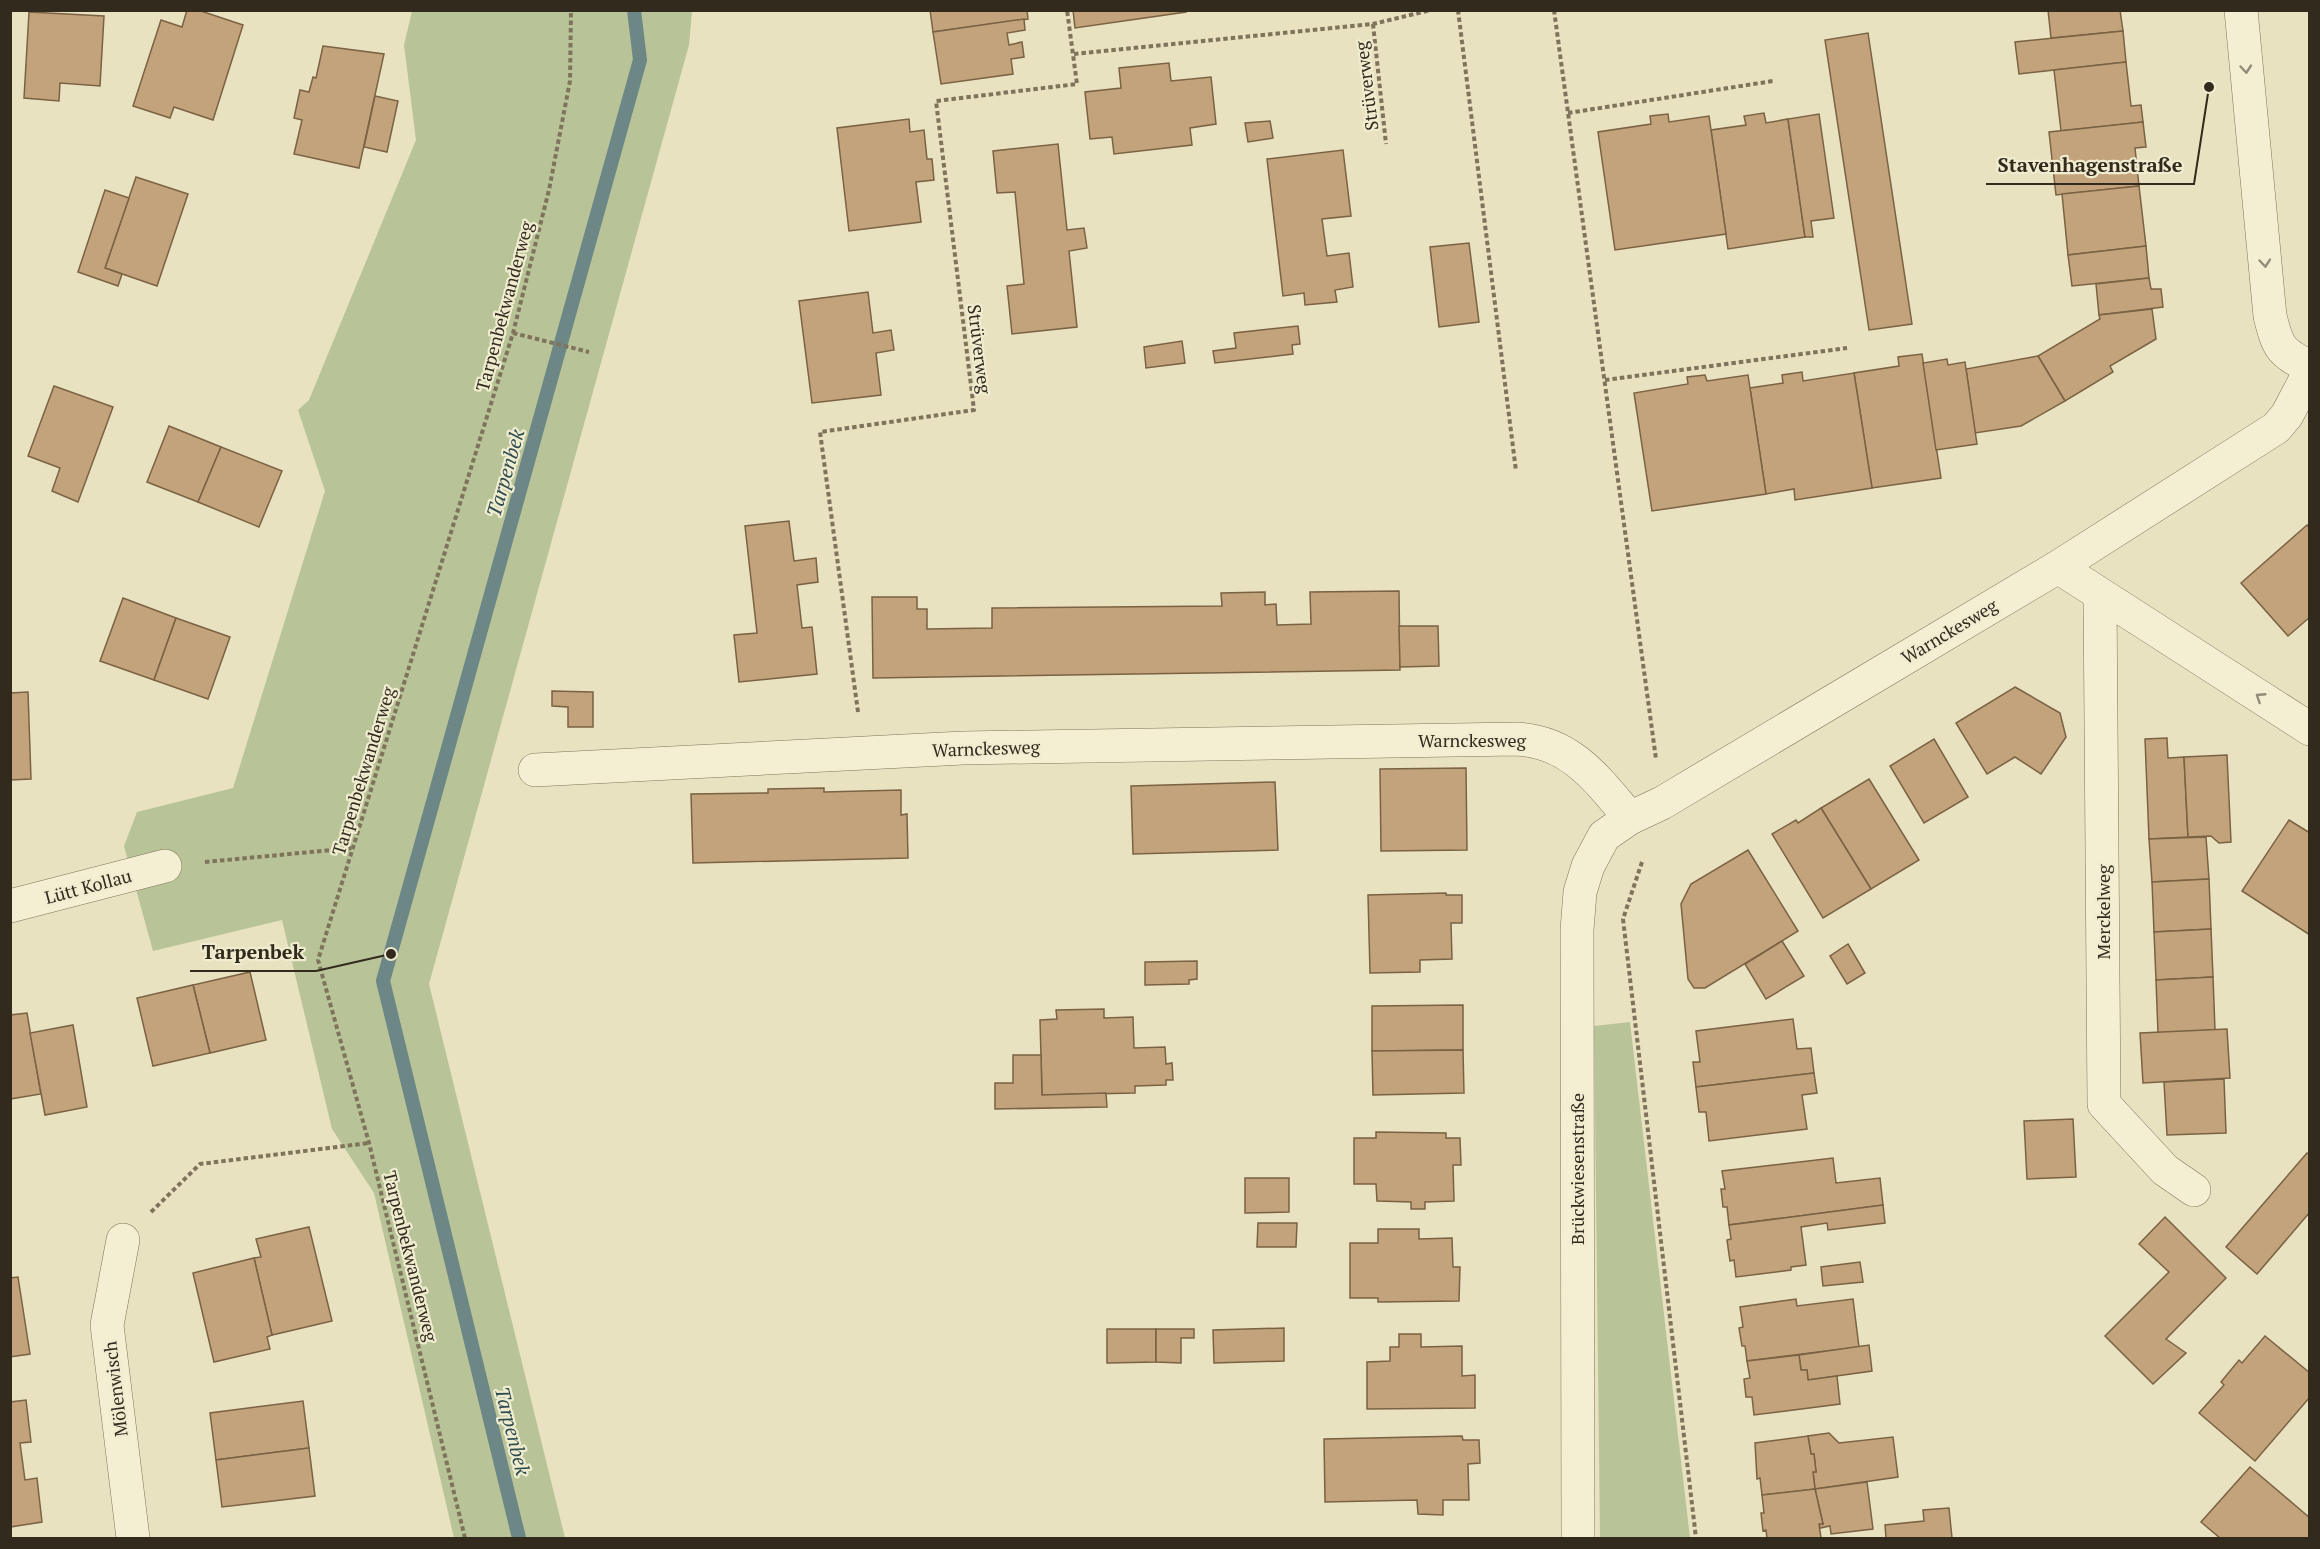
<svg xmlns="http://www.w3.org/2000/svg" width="2320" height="1549" font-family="'PT Serif',serif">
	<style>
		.green { fill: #b8c497 }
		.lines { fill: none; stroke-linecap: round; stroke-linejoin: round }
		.stream { stroke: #6c8785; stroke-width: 14 }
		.building { fill: #c2a37b; stroke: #7b6243; stroke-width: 1.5 }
		.minor-casing { stroke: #7f745b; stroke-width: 34 }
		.path { stroke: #7f745b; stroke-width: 4; stroke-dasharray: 4.5 3; stroke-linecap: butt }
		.minor { stroke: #f4efd3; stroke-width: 33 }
		.oneway { stroke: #928c78 }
		.labels { text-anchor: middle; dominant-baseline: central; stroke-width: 4.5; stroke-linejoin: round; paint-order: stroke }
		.street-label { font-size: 18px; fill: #312a1d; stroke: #f0ecd0 }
		.water-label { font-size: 20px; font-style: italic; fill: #2e4c4f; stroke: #f0ecd0 }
		.leader { fill: none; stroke: #312a1d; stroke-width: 2 }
		.callout-dot { fill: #312a1d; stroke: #f0ecd0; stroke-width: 2 }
		.callout-label { font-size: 20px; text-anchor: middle; font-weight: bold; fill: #312a1d; stroke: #f0ecd0; stroke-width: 4.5; stroke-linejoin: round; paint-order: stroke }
	</style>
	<rect width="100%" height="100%" fill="#e8e2c1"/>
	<g class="green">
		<path d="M 412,11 L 692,11 L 689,45 L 429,984 L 565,1538 L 454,1538 L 374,1193 L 332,1129 L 282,920 L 153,951 L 124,846 L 137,812 L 233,788 L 325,491 L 298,410 L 309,400 L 416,140 L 404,45 Z"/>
		<path d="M 1630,1022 L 1690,1538 L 1600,1538 L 1594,1026 Z"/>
	</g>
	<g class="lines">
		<path class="stream" d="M 519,1538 L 383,981 L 640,60 L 634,10"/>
	</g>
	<g class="building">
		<path d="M 187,10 L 198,10 L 243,25 L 213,120 L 174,107 L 170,118 L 133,106 L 161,20 L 182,27 Z"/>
		<path d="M 930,10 L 1027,10 L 1028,19 L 933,32 Z"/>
		<path d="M 1073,10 L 1186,10 L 1186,12 L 1075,28 Z"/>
		<path d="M 2048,10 L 2120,10 L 2123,31 L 2051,38 Z"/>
		<path d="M 29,12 L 104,16 L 100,86 L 60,83 L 59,101 L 24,98 Z"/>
		<path d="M 1024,19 L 1025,30 L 1007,33 L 1009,45 L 1022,42 L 1024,57 L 1011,59 L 1013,74 L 941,84 L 933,32 Z"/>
		<path d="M 2123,31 L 2126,62 L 2019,74 L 2015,42 Z"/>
		<path d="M 1868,33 L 1912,324 L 1869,330 L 1825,40 Z"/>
		<path d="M 323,46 L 384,54 L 359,168 L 294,154 L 302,120 L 294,118 L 300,90 L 309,92 L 313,77 L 316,78 Z"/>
		<path d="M 2126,62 L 2131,106 L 2141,105 L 2143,122 L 2061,131 L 2054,70 Z"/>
		<path d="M 1169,63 L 1171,81 L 1211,77 L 1216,124 L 1190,128 L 1192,145 L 1114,154 L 1112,137 L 1090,139 L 1085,92 L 1121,88 L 1119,68 Z"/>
		<path d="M 375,96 L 398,101 L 387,152 L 364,147 Z"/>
		<path d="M 1764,113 L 1766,123 L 1788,119 L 1805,237 L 1728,249 L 1711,130 L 1746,125 L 1744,116 Z"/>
		<path d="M 1668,114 L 1669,122 L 1709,116 L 1726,234 L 1615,250 L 1598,132 L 1651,124 L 1650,116 Z"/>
		<path d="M 1819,114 L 1834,218 L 1811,221 L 1813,237 L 1805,237 L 1788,119 Z"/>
		<path d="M 909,119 L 910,132 L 924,130 L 927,159 L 932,159 L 934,180 L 916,182 L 921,222 L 849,231 L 837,128 Z"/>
		<path d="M 1270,121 L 1273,138 L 1248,142 L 1245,123 Z"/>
		<path d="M 2143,122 L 2146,147 L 2135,148 L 2139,186 L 2056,195 L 2049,132 Z"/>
		<path d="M 1058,144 L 1067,230 L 1084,228 L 1087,248 L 1069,251 L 1077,327 L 1012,334 L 1007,286 L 1024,284 L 1015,192 L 997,193 L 993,151 Z"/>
		<path d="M 1343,150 L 1351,216 L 1322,219 L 1327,256 L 1349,253 L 1353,287 L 1335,290 L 1337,302 L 1305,305 L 1304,293 L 1283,296 L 1267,159 Z"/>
		<path d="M 136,177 L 188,194 L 157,286 L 105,268 Z"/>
		<path d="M 2139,186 L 2146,246 L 2068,255 L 2062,194 Z"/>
		<path d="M 105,190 L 129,198 L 105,268 L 122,274 L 118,286 L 78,272 Z"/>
		<path d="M 1469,243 L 1479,322 L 1439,327 L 1430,247 Z"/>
		<path d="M 2146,246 L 2149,278 L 2072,286 L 2068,255 Z"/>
		<path d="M 2149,278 L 2151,289 L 2161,289 L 2163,307 L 2099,315 L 2096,284 Z"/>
		<path d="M 868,292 L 873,333 L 891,330 L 894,350 L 876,353 L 881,395 L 812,403 L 799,301 Z"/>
		<path d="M 2152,309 L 2156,339 L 2110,366 L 2113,372 L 2065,401 L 2038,356 L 2100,319 L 2099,315 Z"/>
		<path d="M 1298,326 L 1300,344 L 1292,345 L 1293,354 L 1215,363 L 1213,351 L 1236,348 L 1234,333 Z"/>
		<path d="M 1182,341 L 1185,363 L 1146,368 L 1144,347 Z"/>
		<path d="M 1922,354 L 1941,478 L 1872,488 L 1854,373 L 1899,366 L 1898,357 Z"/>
		<path d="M 2038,356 L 2065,401 L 2021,426 L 1975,433 L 1966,369 Z"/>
		<path d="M 1947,359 L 1948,365 L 1965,362 L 1977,444 L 1936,450 L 1923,363 Z"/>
		<path d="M 1802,372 L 1803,381 L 1854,373 L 1872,488 L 1795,500 L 1794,489 L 1766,494 L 1750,388 L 1783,383 L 1782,375 Z"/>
		<path d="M 1705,375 L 1707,381 L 1748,375 L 1766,494 L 1652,511 L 1634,393 L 1688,384 L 1687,377 Z"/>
		<path d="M 54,386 L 113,407 L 78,502 L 52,491 L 60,468 L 28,456 Z"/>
		<path d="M 169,426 L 221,447 L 198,502 L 147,482 Z"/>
		<path d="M 221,447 L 282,471 L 259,527 L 198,502 Z"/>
		<path d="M 789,521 L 794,561 L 816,558 L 818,582 L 797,585 L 802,628 L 812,627 L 817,674 L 739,682 L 734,635 L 757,633 L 745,526 Z"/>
		<path d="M 2307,525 L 2310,529 L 2310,617 L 2288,636 L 2241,583 Z"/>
		<path d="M 1399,591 L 1400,670 L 873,678 L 872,597 L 917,597 L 917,609 L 927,609 L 927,629 L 992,628 L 992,608 L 1222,606 L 1221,593 L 1265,592 L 1265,605 L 1276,604 L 1277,625 L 1311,624 L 1310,592 Z"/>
		<path d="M 123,598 L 176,618 L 154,680 L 100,661 Z"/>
		<path d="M 176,618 L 230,637 L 208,699 L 154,680 Z"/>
		<path d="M 1399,626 L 1438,626 L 1439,666 L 1400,667 Z"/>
		<path d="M 2015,687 L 2060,713 L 2066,737 L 2041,774 L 2015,757 L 1987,774 L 1956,723 Z"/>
		<path d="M 552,691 L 593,692 L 593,727 L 568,727 L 568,707 L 552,706 Z"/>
		<path d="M 28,692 L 31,779 L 10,780 L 10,693 Z"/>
		<path d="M 2167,738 L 2168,758 L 2184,757 L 2188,837 L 2149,839 L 2145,739 Z"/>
		<path d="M 1934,739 L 1968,797 L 1924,823 L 1890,766 Z"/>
		<path d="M 2227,755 L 2231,842 L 2219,843 L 2211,836 L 2188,837 L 2184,757 Z"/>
		<path d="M 1466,768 L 1467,850 L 1381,851 L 1380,769 Z"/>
		<path d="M 1869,779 L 1919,860 L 1871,889 L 1821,808 Z"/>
		<path d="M 1275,782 L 1278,850 L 1133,854 L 1131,786 Z"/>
		<path d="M 824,788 L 824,792 L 901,790 L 901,815 L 907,814 L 908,858 L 693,863 L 691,794 L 768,793 L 768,789 Z"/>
		<path d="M 1821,808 L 1871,889 L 1823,918 L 1772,834 L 1796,820 L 1798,823 Z"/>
		<path d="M 2289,820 L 2310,833 L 2310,935 L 2242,891 Z"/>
		<path d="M 2206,837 L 2209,879 L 2152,882 L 2149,839 Z"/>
		<path d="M 1748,850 L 1798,931 L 1705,988 L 1694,988 L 1688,979 L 1681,904 L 1691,884 Z"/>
		<path d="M 2209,879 L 2211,929 L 2154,932 L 2152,882 Z"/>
		<path d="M 1446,893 L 1446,895 L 1462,895 L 1462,923 L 1451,923 L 1452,959 L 1420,960 L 1420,972 L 1370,973 L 1368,895 Z"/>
		<path d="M 2211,929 L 2213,977 L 2156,980 L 2154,932 Z"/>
		<path d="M 1782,941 L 1804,976 L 1766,999 L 1745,964 Z"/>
		<path d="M 1848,944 L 1865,973 L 1847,984 L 1830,956 Z"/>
		<path d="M 1197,961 L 1197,979 L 1189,980 L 1189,984 L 1145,985 L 1145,962 Z"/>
		<path d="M 250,972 L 266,1040 L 210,1053 L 193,985 Z"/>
		<path d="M 2213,977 L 2215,1030 L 2158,1033 L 2156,980 Z"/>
		<path d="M 193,985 L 210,1053 L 153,1066 L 137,998 Z"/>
		<path d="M 1463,1005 L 1463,1050 L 1372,1051 L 1372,1006 Z"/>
		<path d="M 1104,1009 L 1104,1018 L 1133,1017 L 1134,1048 L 1165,1047 L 1166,1064 L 1172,1063 L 1173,1080 L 1166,1080 L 1166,1085 L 1135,1086 L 1135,1093 L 1042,1095 L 1040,1020 L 1057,1019 L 1056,1010 Z"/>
		<path d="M 27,1013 L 41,1094 L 10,1099 L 10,1015 Z"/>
		<path d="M 1793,1019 L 1797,1049 L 1811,1048 L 1814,1073 L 1696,1087 L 1693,1062 L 1700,1062 L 1696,1031 Z"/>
		<path d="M 73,1025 L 87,1107 L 45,1115 L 30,1033 Z"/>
		<path d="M 2227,1029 L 2230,1078 L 2143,1083 L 2140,1033 Z"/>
		<path d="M 1463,1050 L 1464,1093 L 1373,1095 L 1372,1051 Z"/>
		<path d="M 1013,1055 L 1041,1055 L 1042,1095 L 1106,1093 L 1107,1107 L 995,1109 L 995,1083 L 1013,1083 Z"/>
		<path d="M 1814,1073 L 1817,1093 L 1802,1095 L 1807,1129 L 1709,1141 L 1706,1112 L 1699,1112 L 1696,1087 Z"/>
		<path d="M 2224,1079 L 2226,1133 L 2167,1135 L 2164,1082 Z"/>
		<path d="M 2073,1119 L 2076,1177 L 2027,1179 L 2024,1121 Z"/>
		<path d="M 1376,1132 L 1446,1133 L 1446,1138 L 1460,1138 L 1461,1165 L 1453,1165 L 1454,1201 L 1425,1202 L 1425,1209 L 1411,1209 L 1411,1202 L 1377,1201 L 1376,1184 L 1354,1184 L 1354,1138 L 1376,1138 Z"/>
		<path d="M 2307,1153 L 2310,1155 L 2310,1212 L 2257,1274 L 2226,1247 Z"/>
		<path d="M 1833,1158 L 1836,1183 L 1880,1178 L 1883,1205 L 1729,1225 L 1727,1207 L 1723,1207 L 1721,1189 L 1725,1189 L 1722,1171 Z"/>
		<path d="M 1245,1178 L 1289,1178 L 1289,1212 L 1245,1213 Z"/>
		<path d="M 1883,1205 L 1885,1223 L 1828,1230 L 1827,1223 L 1801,1227 L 1806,1265 L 1791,1267 L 1791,1270 L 1736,1277 L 1734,1260 L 1730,1261 L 1727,1240 L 1731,1239 L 1729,1225 Z"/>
		<path d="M 2165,1217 L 2226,1278 L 2166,1339 L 2186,1353 L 2153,1384 L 2105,1336 L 2169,1272 L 2139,1244 Z"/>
		<path d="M 1258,1223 L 1297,1223 L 1296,1247 L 1257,1247 Z"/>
		<path d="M 309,1227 L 332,1321 L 272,1335 L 254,1258 L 261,1257 L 256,1239 Z"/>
		<path d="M 1378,1229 L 1419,1229 L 1419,1239 L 1452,1238 L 1453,1267 L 1460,1267 L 1459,1301 L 1378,1302 L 1378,1298 L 1350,1298 L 1350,1243 L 1378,1243 Z"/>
		<path d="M 254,1258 L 272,1335 L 267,1337 L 270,1349 L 214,1362 L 193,1273 Z"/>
		<path d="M 1860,1262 L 1863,1282 L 1823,1286 L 1821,1267 Z"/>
		<path d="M 18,1277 L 30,1354 L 10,1357 L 10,1278 Z"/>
		<path d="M 1796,1299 L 1797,1306 L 1853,1299 L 1859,1347 L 1747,1361 L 1745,1346 L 1742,1346 L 1739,1328 L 1743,1327 L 1740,1307 Z"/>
		<path d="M 1284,1328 L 1284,1361 L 1214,1363 L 1213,1330 Z"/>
		<path d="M 1107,1329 L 1156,1329 L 1156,1362 L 1107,1363 Z"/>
		<path d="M 1156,1329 L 1194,1329 L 1194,1338 L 1181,1338 L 1181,1363 L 1156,1362 Z"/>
		<path d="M 1399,1334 L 1421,1334 L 1421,1347 L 1462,1346 L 1462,1376 L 1475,1375 L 1475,1408 L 1367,1409 L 1367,1362 L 1390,1361 L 1390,1347 L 1399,1347 Z"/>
		<path d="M 2265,1336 L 2310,1373 L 2310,1397 L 2255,1461 L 2199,1413 L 2224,1385 L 2221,1382 L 2239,1360 L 2242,1363 Z"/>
		<path d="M 1869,1345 L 1872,1371 L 1808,1380 L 1807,1370 L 1801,1370 L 1799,1355 Z"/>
		<path d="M 1799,1355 L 1801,1370 L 1807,1370 L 1808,1380 L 1837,1376 L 1840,1404 L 1754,1415 L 1752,1397 L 1746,1397 L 1744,1379 L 1750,1378 L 1747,1361 Z"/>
		<path d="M 26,1400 L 31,1442 L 20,1443 L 25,1480 L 37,1478 L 42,1522 L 10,1527 L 10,1402 Z"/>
		<path d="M 303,1401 L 309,1448 L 216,1460 L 210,1413 Z"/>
		<path d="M 1829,1433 L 1839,1443 L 1893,1437 L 1898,1477 L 1815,1489 L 1813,1472 L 1816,1472 L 1814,1454 L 1811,1454 L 1808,1436 Z"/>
		<path d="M 1462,1436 L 1463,1440 L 1479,1440 L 1480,1463 L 1468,1464 L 1469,1500 L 1443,1500 L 1443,1515 L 1418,1514 L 1417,1500 L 1325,1502 L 1324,1439 Z"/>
		<path d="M 1808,1436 L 1811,1454 L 1814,1454 L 1816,1472 L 1813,1472 L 1815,1489 L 1762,1495 L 1760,1478 L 1757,1479 L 1755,1443 Z"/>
		<path d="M 309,1448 L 315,1496 L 222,1507 L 216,1460 Z"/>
		<path d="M 2250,1467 L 2310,1518 L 2310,1538 L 2220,1538 L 2201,1522 Z"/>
		<path d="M 1867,1482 L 1873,1529 L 1831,1534 L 1830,1526 L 1820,1528 L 1819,1524 L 1823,1524 L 1815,1489 Z"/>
		<path d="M 1815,1489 L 1823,1524 L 1819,1524 L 1821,1538 L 1767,1538 L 1766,1530 L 1763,1531 L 1761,1513 L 1764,1513 L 1762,1495 Z"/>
		<path d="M 1949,1508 L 1952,1538 L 1886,1538 L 1885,1525 L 1924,1521 L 1923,1510 Z"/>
	</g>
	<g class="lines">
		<g class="minor-casing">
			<g id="minor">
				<path d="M 2241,10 L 2270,316 C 2278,348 2280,352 2310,367"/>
				<path d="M 2058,567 L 2310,729"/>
				<path d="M 2100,595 L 2104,1104 L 2165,1170 L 2194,1190"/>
				<path d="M 535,770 L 963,748 L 1517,739 C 1571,742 1597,779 1630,818"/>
				<path d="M 10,906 L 165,866"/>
				<path d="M 123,1240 L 107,1325 L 133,1538"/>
				<path d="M 1578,1538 L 1577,930 L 1580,892 L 1588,866 L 1604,836 L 1630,818 L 1662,803 L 2058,567 L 2276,428 L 2287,415 L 2310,371"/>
			</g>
		</g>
		<g class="path">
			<path d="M 1458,10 L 1516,471"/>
			<path d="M 1554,10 L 1656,759"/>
			<path d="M 1373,24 L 1386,144"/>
			<path d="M 1074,54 L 1373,24 L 1431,10"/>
			<path d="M 1568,113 L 1773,81"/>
			<path d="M 513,333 L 589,352"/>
			<path d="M 1605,380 L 1847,348"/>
			<path d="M 858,712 L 820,432 L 974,410 L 936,101 L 1077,84 L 1067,10"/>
			<path d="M 205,862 L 353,848"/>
			<path d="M 1642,862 L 1623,919 L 1696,1538"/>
			<path d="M 151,1212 L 200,1164 L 369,1143"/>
			<path d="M 465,1538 L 369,1143 L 318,960 L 513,333 L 549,190 L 570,81 L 571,10"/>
		</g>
		<use href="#minor" class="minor"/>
	</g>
	<defs><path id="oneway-chevron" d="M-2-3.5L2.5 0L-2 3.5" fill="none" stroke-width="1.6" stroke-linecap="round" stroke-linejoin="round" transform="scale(1.5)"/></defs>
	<g class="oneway">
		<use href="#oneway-chevron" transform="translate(2246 69) rotate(85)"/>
		<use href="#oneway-chevron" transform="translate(2265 263) rotate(85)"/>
		<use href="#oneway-chevron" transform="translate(2260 697) rotate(-147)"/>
	</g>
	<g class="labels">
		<g class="street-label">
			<text transform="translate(1366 86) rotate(-97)">Strüverweg</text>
			<text transform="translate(504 306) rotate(-75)">Tarpenbekwanderweg</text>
			<text transform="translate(980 349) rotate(83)">Strüverweg</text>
			<text transform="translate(1949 631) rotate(-31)">Warnckesweg</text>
			<text x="1472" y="740">Warnckesweg</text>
			<text transform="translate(986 748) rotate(-2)">Warnckesweg</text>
			<text transform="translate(363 771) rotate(-73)">Tarpenbekwanderweg</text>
			<text transform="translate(88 886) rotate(-15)">Lütt Kollau</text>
			<text transform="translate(2103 912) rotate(-90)">Merckelweg</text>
			<text transform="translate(1577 1169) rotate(-90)">Brückwiesenstraße</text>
			<text transform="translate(411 1256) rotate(76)">Tarpenbekwanderweg</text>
			<text transform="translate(115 1389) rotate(-97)">Mölenwisch</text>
		</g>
		<g class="water-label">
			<text transform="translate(505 473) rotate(-74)">Tarpenbek</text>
			<text transform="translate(513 1431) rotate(76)">Tarpenbek</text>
		</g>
	</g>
	<path class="leader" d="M2209 87L2194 184H1986M391 954L316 971H190"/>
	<g class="callout-dot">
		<circle cx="2209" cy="87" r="6"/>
		<circle cx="391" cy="954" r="6"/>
	</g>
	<g class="callout-label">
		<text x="2090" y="172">Stavenhagenstraße</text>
		<text x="253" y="959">Tarpenbek</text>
	</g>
	<rect width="2320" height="1549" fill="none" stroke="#312a1d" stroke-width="24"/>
</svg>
